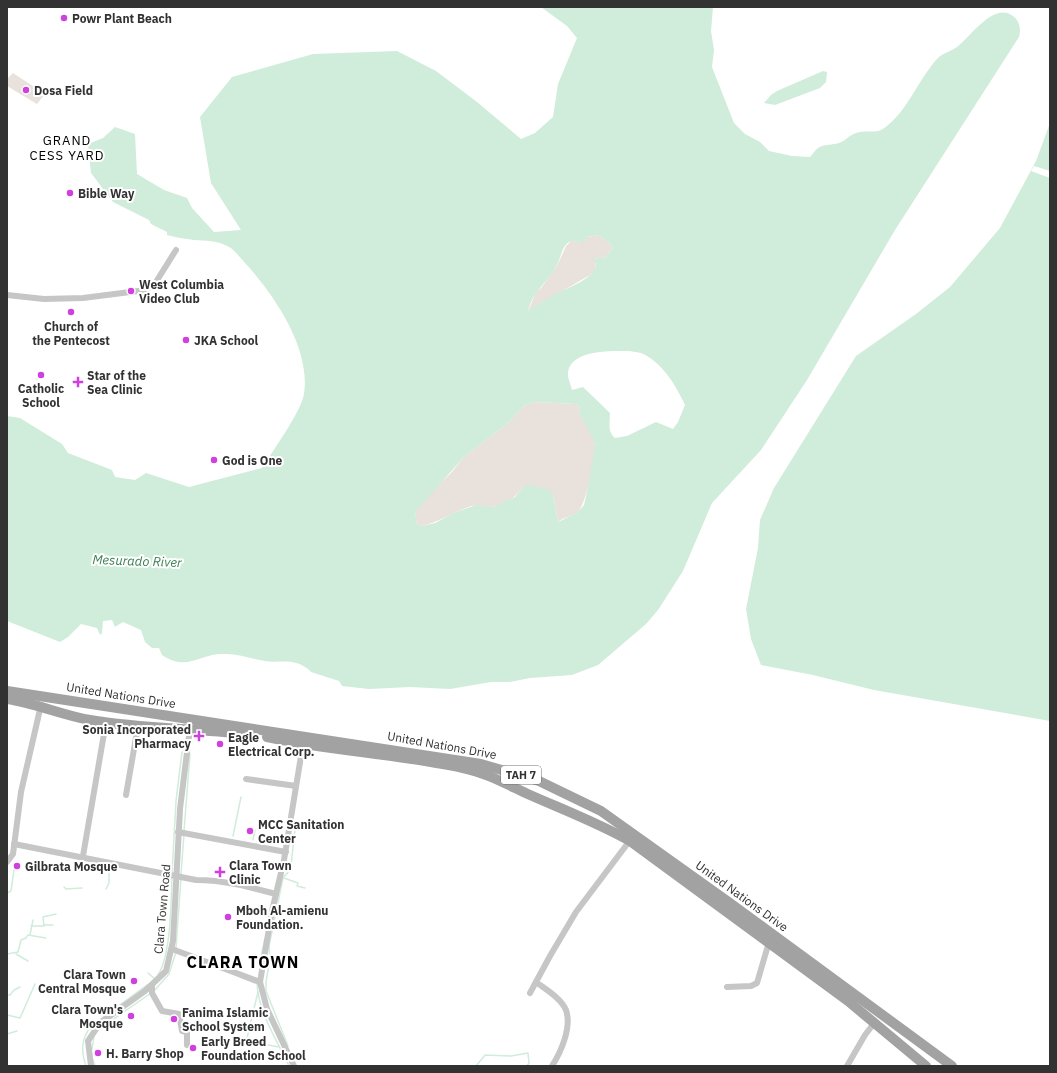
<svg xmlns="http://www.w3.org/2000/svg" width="1057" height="1073" font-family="'IBM Plex Sans',sans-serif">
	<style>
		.green { fill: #e9e1dc }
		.water { fill: #d0ecda; fill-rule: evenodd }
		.pier { fill: #fff }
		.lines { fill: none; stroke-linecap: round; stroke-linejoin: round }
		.stream { stroke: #d0ecda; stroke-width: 1.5 }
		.minor { stroke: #c6c6c6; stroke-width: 6 }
		.trunk { stroke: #a2a2a2; stroke-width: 10 }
		.poi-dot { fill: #cf41dd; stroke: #fff; stroke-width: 1.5 }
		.labels { text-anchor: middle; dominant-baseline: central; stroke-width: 4; stroke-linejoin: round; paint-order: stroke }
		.shield { fill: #fff; stroke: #707070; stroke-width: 1 }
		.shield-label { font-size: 11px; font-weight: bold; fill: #323232 }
		.poi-label { font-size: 12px; font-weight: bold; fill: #323232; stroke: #fff; text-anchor: start }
		.street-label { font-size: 12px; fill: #323232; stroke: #fff }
		.neighbourhood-label { font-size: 13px; letter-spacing: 1px; fill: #000; stroke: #fff }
		.water-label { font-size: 13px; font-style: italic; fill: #3c7f54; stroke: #fff }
		.district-label { font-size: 16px; font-weight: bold; letter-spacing: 1px; fill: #000; stroke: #fff }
	</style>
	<rect width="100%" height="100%" fill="#fff"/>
	<g class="green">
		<path d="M 13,73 L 45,94 L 37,104 L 7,86 L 7,79 Z"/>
		<path d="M 598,235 L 612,245 L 611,250 L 606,257 L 594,259 L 596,261 L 595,270 L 590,275 L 528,311 L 536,292 L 541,288 L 557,266 L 566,246 L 571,241 L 584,242 L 587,237 Z"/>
		<path d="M 534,402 L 576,404 L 580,408 L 579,414 C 585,422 594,434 595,445 C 596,456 586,506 577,513 C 571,517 564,517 558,522 L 553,495 L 523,487 C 516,497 505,505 492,507 C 485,508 478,504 471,506 C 454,512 439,522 422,526 L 417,524 L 415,512 L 424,499 L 451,473 L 464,457 L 508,423 L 524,406 Z"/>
	</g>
	<g class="water">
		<path d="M 541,7 L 713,7 L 711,31 L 714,50 L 712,67 L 734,123 L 745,134 L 760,142 L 769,151 L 792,156 L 810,157 C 813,154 815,150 818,148 C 824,144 833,145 839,143 C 846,141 849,134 860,132 C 873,130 877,135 888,125 C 909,108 919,78 938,58 C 943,53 951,51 957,47 C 970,37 994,1 1013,16 C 1020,21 1021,30 1019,37 L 895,230 L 807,380 L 761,450 L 712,503 L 683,571 L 658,610 L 646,624 L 598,665 L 572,675 L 530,678 L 510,682 L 491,682 L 450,689 L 410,687 L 369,689 L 342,686 L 339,681 L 311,672 C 308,668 301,664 296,663 C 287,660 275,663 265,661 C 251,659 237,653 223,654 C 197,654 188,672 162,655 L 159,648 L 152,648 L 145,642 L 141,630 L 123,622 L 115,627 L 112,620 L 103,621 L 102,633 L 100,635 L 97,628 L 81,624 L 68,637 L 60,642 L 7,621 L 7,416 L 20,418 L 62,444 L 68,453 L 112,470 L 115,477 L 135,480 L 146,473 L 189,487 L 262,468 C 272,452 301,412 304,394 C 311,349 275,296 246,264 C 241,259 235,250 229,247 C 217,240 206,241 194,240 C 185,239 175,237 167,235 L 167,232 L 151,224 L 149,220 L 113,202 L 91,173 L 88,144 L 103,138 L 115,127 L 135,134 L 137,174 L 164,190 L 187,198 L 192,208 L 214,232 L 241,230 L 211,183 L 200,117 L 232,77 L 313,54 L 397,51 L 436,71 L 477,102 L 521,139 L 535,133 L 553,117 L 558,84 L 577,38 L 567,26 ZM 598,235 L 612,245 L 611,250 L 606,257 L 593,259 L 596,263 C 596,279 567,288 555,294 C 546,299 537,305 528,311 C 533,291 546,284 556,267 C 561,259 561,247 569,242 C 572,240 580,243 584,242 L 587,237 ZM 629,351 C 635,352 642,352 647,356 C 664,366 677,387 685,405 L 678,422 L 673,429 L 656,422 L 627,436 L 615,438 C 607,431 610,422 610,413 L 583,387 L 572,390 C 571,385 567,377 568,372 C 572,349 612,351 629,351 ZM 534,402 L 576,404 L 580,408 L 579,414 L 586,425 L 595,444 L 588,487 L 584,505 L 577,513 L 558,522 L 553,495 L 548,489 L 531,485 L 523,487 L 515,497 L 493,507 L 476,505 L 456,512 L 435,523 L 422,526 L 417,524 L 415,512 L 464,457 L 508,423 L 524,406 Z"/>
		<path d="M 823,71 L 827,72 L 826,82 L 820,88 L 775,105 L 764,103 L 771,95 L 777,91 Z"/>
		<path d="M 1050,123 L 1050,721 L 874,690 L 813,675 L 761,665 L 751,639 L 746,609 L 758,548 L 760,520 L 774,488 L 856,356 L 916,314 L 950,287 L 1000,228 L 1036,161 Z"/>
	</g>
	<path class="pier" d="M 1034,166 L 1050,171 L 1050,178 L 1031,171 Z"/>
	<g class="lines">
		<g class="stream">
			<path d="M 184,831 L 190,754"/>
			<path d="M 233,836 L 241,797"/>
			<path d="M 253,840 L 255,830"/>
			<path d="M 172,873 L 176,801 L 182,752"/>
			<path d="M 181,874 L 184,834"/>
			<path d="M 284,878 L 298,883 L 297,886 L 305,888"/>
			<path d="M 64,887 L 66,889 L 82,888"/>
			<path d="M 106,889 L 109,883 L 109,868"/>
			<path d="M 7,893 L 11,891 L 14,870"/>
			<path d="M 44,925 L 53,925"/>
			<path d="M 31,926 L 44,926 L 43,917 L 56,914"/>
			<path d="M 30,935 L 33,920"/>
			<path d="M 176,948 L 181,878"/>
			<path d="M 7,954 L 18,952 L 21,940 L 26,938 L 28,935 L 46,938"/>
			<path d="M 16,954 L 28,961"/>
			<path d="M 261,957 L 265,938"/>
			<path d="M 148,973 L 155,979"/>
			<path d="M 158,975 C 171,955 171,903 172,878"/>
			<path d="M 240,977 L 255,983"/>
			<path d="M 257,983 C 258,1012 277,1040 289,1066"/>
			<path d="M 154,991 L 169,974 L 176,952"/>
			<path d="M 258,992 L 247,1038 L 258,1043 L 279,1047"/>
			<path d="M 7,995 L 10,995 L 14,990 L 20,987"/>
			<path d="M 7,1015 L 20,1018 L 35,984"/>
			<path d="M 98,1030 L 151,993"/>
			<path d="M 7,1034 L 17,1031"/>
			<path d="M 288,1046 L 266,991 L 266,982 L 270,959 L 269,946 L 283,878 L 289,871 L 291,865 L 296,821"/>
			<path d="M 92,1049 L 94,1037"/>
			<path d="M 93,1060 L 95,1066"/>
			<path d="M 86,1066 C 81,1051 81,1039 91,1026 L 147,985"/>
			<path d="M 476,1066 L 485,1055 L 511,1056 L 528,1053 L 529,1063 L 527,1066"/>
		</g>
		<g class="minor">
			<path d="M 7,295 L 44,299 L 83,298 L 146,290 L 156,282 L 176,250"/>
			<path d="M 246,779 L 296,786"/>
			<path d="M 126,795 L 138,726"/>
			<path d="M 178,832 L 286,852"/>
			<path d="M 14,844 L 196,880 C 224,880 250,887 276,894"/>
			<path d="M 83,856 L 106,722"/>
			<path d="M 7,862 L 13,854 L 21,792 L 41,705"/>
			<path d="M 172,949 L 260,982"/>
			<path d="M 536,982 C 545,989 561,998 566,1010 C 572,1027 561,1052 552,1066"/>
			<path d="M 152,986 L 152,993 L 162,1011 L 179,1014 L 182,1031 L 187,1032 L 187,1045"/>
			<path d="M 727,987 L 751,986 L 757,983 L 769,942"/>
			<path d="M 530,993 L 550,956 L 576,912 L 631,839"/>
			<path d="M 91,1066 L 88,1041 L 100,1023 L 145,991 L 166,971 L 173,941 L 180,809 L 190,728"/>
			<path d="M 294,1066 L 267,1009 L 260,982 L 272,911 L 284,860 L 303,744"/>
			<path d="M 847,1066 L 865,1035 L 875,1022"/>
		</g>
		<g class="trunk">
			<path d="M 7,691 L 481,764 L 539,781 L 601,811 L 730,903 L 952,1066"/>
			<path d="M 7,699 C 35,703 62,715 90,720 C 141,729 193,728 245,734"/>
			<path d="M 267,737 C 332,751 398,754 463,768 C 487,773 508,785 530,795 C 564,810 598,823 630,841 L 848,1001 L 926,1066"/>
		</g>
	</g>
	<g class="poi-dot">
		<circle cx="64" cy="18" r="4"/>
		<circle cx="26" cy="90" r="4"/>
		<circle cx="70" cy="193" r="4"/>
		<circle cx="131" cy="291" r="4"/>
		<circle cx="71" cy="312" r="4"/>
		<circle cx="186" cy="340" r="4"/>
		<circle cx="41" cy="375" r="4"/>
		<path d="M76 376h4v4h4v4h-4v4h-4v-4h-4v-4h4z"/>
		<circle cx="214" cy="460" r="4"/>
		<path d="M197 730h4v4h4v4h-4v4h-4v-4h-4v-4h4z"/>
		<circle cx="220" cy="744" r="4"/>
		<circle cx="250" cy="831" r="4"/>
		<circle cx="17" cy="866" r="4"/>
		<path d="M218 866h4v4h4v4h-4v4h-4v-4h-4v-4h4z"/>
		<circle cx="228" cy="917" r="4"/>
		<circle cx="134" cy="981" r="4"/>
		<circle cx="131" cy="1016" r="4"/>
		<circle cx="174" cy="1019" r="4"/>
		<circle cx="193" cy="1048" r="4"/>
		<circle cx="98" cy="1053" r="4"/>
	</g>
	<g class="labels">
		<rect class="shield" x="501" y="766" width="40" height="18" rx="3"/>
		<g class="shield-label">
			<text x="521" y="775">TAH 7</text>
		</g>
		<g class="poi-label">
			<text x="72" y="18">Powr Plant Beach</text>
			<text x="34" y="90">Dosa Field</text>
			<text x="78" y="193">Bible Way</text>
			<text x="139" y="284">West Columbia<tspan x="139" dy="14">Video Club</tspan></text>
			<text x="71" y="326" text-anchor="middle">Church of<tspan x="71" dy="14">the Pentecost</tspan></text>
			<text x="194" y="340">JKA School</text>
			<text x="87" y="375">Star of the<tspan x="87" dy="14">Sea Clinic</tspan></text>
			<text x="41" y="388" text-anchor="middle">Catholic<tspan x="41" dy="14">School</tspan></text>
			<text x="222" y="460">God is One</text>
			<text x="191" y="729" text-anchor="end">Sonia Incorporated<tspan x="191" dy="14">Pharmacy</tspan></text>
			<text x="228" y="737">Eagle<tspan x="228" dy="14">Electrical Corp.</tspan></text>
			<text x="258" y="824">MCC Sanitation<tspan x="258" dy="14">Center</tspan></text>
			<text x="229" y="865">Clara Town<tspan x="229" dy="14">Clinic</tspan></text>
			<text x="25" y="866">Gilbrata Mosque</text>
			<text x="236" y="910">Mboh Al-amienu<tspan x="236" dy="14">Foundation.</tspan></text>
			<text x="126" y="974" text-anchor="end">Clara Town<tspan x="126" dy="14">Central Mosque</tspan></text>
			<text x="123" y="1009" text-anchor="end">Clara Town's<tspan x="123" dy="14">Mosque</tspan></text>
			<text x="182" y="1012">Fanima Islamic<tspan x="182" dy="14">School System</tspan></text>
			<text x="201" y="1041">Early Breed<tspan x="201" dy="14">Foundation School</tspan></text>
			<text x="106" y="1053">H. Barry Shop</text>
		</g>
		<g class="street-label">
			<text transform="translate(121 695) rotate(9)">United Nations Drive</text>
			<text transform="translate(442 745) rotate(10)">United Nations Drive</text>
			<text transform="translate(742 896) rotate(36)">United Nations Drive</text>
			<text transform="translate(162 909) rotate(-85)">Clara Town Road</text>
		</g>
		<g class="neighbourhood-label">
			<text x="67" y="140">GRAND<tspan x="67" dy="15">CESS YARD</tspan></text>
		</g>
		<g class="water-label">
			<text transform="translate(137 561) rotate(2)">Mesurado River</text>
		</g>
		<g class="district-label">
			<text x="243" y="962">CLARA TOWN</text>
		</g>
	</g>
	<rect width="1057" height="1073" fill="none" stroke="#323232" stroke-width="16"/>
</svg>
